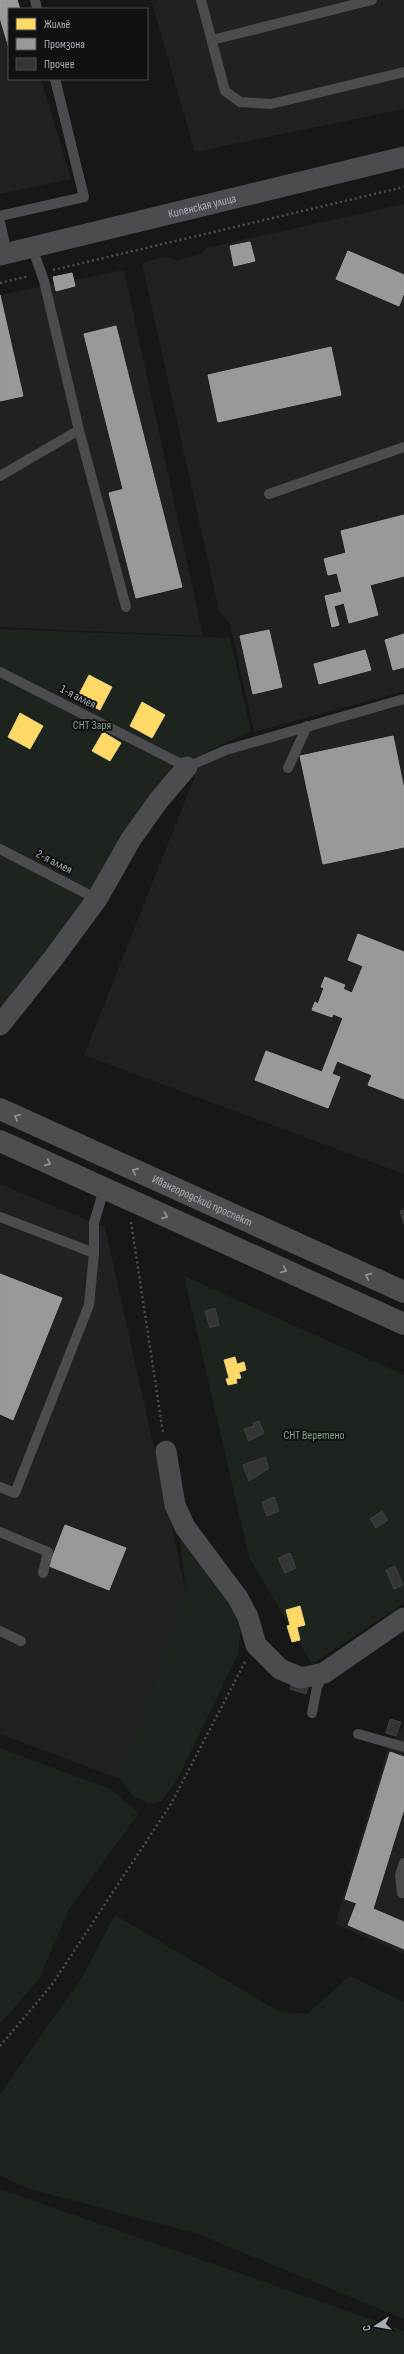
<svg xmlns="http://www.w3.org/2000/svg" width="404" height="2354" font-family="'Sofia Sans Condensed',sans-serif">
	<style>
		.built { fill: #212123 }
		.green { fill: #1d241e }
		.homes { fill: #ffd966; stroke: #e5cc7f }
		.industry { fill: #999; stroke: #9e9fa2 }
		.building { fill: #353536; stroke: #3f4043 }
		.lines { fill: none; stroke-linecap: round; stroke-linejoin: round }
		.path { stroke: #4d4e52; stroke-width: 2.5; stroke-dasharray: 2 3; stroke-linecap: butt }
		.lane { stroke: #4b4c50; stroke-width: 10 }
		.street { stroke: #4b4c50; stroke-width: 21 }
		.highway { stroke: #4e4e51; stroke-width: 22 }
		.oneway { stroke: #92959e }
		.labels { text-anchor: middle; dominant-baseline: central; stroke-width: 4; stroke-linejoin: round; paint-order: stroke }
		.street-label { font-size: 12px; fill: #a8adb8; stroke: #111113 }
		.park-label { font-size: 12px; fill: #7fa381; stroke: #111113 }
	</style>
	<rect width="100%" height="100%" fill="#171717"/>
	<g class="built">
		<path d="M 0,0 L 9,9 L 9,79 L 41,79 L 71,179 L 0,194 Z"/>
		<path d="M 151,0 L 404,0 L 404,109 L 195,152 Z"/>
		<path d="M 404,204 L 404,691 L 254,732 L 230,624 L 219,611 L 142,263 L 167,256 L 175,261 L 202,254 L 206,248 Z"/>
		<path d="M 124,270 L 203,636 L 0,627 L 0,295 Z"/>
		<path d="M 404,705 L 404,1174 L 84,1055 L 200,763 L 247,748 Z"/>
		<path d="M 0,1184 L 105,1227 L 186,1592 L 120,1779 L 0,1734 Z"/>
		<path d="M 404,1725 L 404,1954 L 335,1924 L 387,1750 Z"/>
	</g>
	<g class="green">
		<path d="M 0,629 L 230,638 L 251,731 L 185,762 L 0,1018 Z"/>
		<path d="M 184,1276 L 404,1375 L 404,1603 L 312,1664 L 249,1557 Z"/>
		<path d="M 178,1521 L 225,1588 L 241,1627 L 238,1654 L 179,1776 L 162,1801 L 149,1804 L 132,1795 L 120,1779 L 186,1592 Z"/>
		<path d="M 0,1748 L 110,1789 L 139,1813 L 69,1909 L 39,1979 L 0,2024 Z"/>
		<path d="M 115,1915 L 278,2011 L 307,2014 L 350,1976 L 404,2002 L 404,2319 L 198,2234 L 27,2188 L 0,2175 L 0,2094 L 83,1976 Z"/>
		<path d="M 0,2189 L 404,2331 L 404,2354 L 0,2354 Z"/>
	</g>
	<g class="homes">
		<path d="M 89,675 L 112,687 L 100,710 L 77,698 Z"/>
		<path d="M 142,702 L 165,715 L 152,738 L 130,726 Z"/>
		<path d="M 20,713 L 43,726 L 30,749 L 8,737 Z"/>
		<path d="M 103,732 L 121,743 L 110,761 L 92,751 Z"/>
		<path d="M 235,1357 L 237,1364 L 244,1362 L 246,1370 L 239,1372 L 241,1378 L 236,1379 L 237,1383 L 228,1385 L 226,1379 L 229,1378 L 224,1360 Z"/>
		<path d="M 300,1606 L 305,1625 L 297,1627 L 300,1640 L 292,1642 L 287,1626 L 290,1625 L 286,1610 Z"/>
	</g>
	<g class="industry">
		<path d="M 0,0 L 17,0 L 20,9 L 9,9 L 9,48 L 0,18 Z"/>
		<path d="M 250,242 L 255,261 L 234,266 L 230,246 Z"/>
		<path d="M 348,251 L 404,275 L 404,293 L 399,306 L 336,279 Z"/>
		<path d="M 72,273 L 75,286 L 56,291 L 53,277 Z"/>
		<path d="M 0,295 L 23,396 L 0,401 Z"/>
		<path d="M 116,326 L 131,386 L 99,394 L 84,334 Z"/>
		<path d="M 331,347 L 341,395 L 218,422 L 208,375 Z"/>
		<path d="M 131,386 L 155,481 L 123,489 L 99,394 Z"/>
		<path d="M 155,481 L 182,587 L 136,598 L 109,493 Z"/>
		<path d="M 404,515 L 404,576 L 370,585 L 378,615 L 349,623 L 344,603 L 334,606 L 339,625 L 332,627 L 325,596 L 342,592 L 337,573 L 328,575 L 324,559 L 346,553 L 341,531 Z"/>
		<path d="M 269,630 L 282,687 L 253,694 L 240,636 Z"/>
		<path d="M 404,634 L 404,667 L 393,670 L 385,640 Z"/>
		<path d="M 365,650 L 371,670 L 319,684 L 314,664 Z"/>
		<path d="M 393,736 L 404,789 L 404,847 L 323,864 L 300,756 Z"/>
		<path d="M 358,934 L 404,952 L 404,1099 L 368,1085 L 372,1075 L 337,1061 L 332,1074 L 340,1077 L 328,1108 L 255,1080 L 266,1051 L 322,1072 L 343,1018 L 333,1014 L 332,1017 L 312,1010 L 315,1002 L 318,1004 L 324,988 L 321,987 L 325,977 L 345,985 L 343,989 L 352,993 L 363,966 L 348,960 Z"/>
		<path d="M 0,1274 L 62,1298 L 13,1420 L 0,1414 Z"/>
		<path d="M 65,1525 L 126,1548 L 109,1590 L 49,1566 Z"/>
		<path d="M 390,1752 L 404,1757 L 404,1809 L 373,1909 L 345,1899 Z"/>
		<path d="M 357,1902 L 404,1922 L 404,1949 L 348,1925 Z"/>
	</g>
	<g class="building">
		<path d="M 404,1210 L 404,1224 L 400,1211 Z"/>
		<path d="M 215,1308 L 219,1325 L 210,1328 L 205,1311 Z"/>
		<path d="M 259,1421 L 264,1433 L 249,1441 L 244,1429 L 254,1426 L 253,1423 Z"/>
		<path d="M 265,1457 L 269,1468 L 249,1481 L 243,1465 Z"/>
		<path d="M 274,1497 L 279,1511 L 267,1516 L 262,1502 Z"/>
		<path d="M 382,1511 L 388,1520 L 376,1528 L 370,1519 Z"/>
		<path d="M 290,1553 L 296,1568 L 285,1573 L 278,1558 Z"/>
		<path d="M 395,1566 L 403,1585 L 394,1589 L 386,1570 Z"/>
		<path d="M 293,1682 L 308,1687 L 306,1694 L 290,1689 Z"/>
		<path d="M 390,1719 L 401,1722 L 396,1736 L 386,1733 Z"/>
	</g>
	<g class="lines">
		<g class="path">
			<path d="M 53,270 L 404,187"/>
			<path d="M 0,283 L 29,276"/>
			<path d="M 131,1222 L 163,1433"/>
			<path d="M 0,2046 L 51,1986 L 171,1804 L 246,1660"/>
		</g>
		<g class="lane">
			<path d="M 35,0 L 37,9"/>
			<path d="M 201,0 L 225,91 L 240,102 L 271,104 L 404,72"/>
			<path d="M 212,40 L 372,0"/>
			<path d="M 0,216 L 84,197 L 55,79"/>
			<path d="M 0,222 L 7,253"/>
			<path d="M 32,247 L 44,281 L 79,430 L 126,607"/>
			<path d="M 0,476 L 79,430"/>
			<path d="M 269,494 L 404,447"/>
			<path d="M 0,672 L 187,767 L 226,750 L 404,699"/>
			<path d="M 288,768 L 307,726"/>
			<path d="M 0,849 L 97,899"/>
			<path d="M 0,1217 L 94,1253"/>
			<path d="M 0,1487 L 15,1493 L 89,1305 L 94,1253 L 94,1223 L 104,1189"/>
			<path d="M 0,1532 L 48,1552 L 43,1573"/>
			<path d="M 0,1631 L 21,1641"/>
			<path d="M 312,1713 L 317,1687 L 324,1673"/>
			<path d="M 358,1734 L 404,1747"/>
			<path d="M 404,1863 L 400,1875 L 402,1893 L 404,1893"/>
		</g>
		<g class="street">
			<path id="s1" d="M 0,255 L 404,157"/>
			<path d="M 0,1025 L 52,960 L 97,899 L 131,839 L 159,800 L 187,767"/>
			<path d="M 166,1451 L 175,1505 L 185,1527 L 238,1598 L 248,1617 L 256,1645 L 280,1669 L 301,1678 L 324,1673 L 404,1618"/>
		</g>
		<g class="highway">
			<path id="s2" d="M 0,1109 L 404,1292"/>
			<path d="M 0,1141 L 404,1324"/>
		</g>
	</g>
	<defs><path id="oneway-chevron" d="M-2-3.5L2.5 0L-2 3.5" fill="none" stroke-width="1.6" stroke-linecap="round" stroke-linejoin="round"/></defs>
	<g class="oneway">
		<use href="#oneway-chevron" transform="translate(17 1117) rotate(-155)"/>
		<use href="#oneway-chevron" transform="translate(48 1163) rotate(24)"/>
		<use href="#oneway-chevron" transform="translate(135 1171) rotate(-156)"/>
		<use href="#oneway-chevron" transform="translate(165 1216) rotate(24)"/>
		<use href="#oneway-chevron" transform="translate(284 1270) rotate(24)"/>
		<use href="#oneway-chevron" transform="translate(368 1276) rotate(-156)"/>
	</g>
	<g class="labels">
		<g class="street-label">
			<text stroke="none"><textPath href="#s1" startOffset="208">Кипенская улица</textPath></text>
			<text transform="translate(78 697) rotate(27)">1-я аллея</text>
			<text transform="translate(54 862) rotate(27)">2-я аллея</text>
			<text stroke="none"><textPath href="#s2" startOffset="222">Ивангородский проспект</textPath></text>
		</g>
		<g class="park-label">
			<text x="92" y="725">СНТ Заря</text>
			<text x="314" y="1435">СНТ Веретено</text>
		</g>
	</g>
	<rect x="8" y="8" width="140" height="72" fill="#111113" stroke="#4d4f55"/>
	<rect x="16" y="18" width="20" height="12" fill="#ffd966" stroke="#4d4f55"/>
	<text x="44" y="28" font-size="12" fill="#a8adb8">Жильё</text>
	<rect x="16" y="38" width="20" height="12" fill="#999999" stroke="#4d4f55"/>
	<text x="44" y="48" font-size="12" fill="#a8adb8">Промзона</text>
	<rect x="16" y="58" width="20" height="12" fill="#353536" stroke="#4d4f55"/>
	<text x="44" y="68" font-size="12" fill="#a8adb8">Прочее</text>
	<g transform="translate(376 2326) rotate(258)" stroke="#111113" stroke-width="3" paint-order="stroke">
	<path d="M0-3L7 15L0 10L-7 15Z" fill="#a8adb8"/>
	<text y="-6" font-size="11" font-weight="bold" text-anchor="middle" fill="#a8adb8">С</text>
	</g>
</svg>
